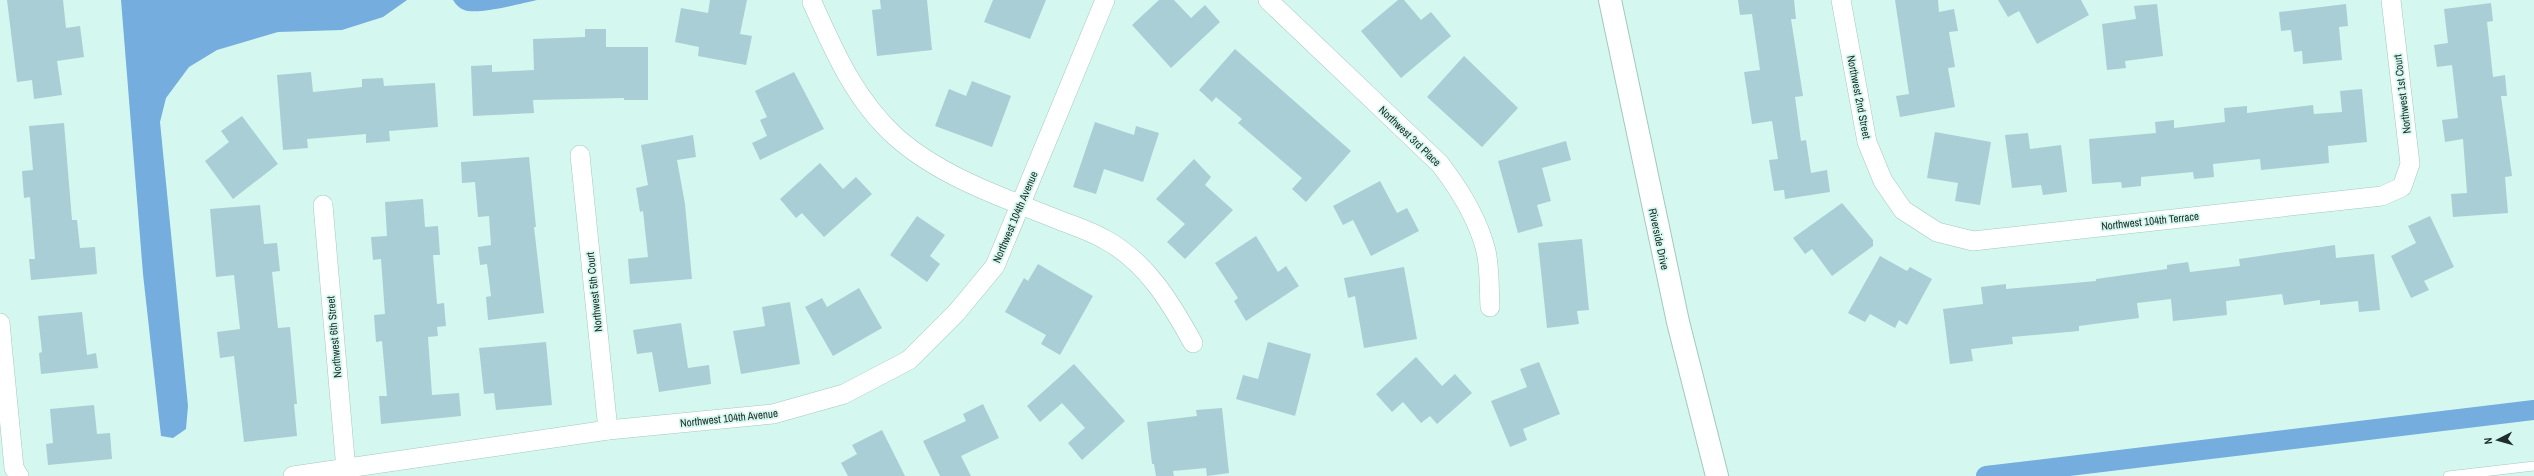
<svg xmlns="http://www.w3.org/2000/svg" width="2534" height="476" font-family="'Archivo Narrow',sans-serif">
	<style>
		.water { fill: #74adde }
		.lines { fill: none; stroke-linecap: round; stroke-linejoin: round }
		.canal { stroke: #74adde; stroke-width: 20 }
		.building { fill: #a9ced5 }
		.lane-casing { stroke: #a4c8bf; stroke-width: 10 }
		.street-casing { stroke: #a4c8bf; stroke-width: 20 }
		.secondary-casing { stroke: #a4c8bf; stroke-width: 24 }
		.lane { stroke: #fff; stroke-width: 9 }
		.street { stroke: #fff; stroke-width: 19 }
		.secondary { stroke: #fff; stroke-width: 22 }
		.labels { text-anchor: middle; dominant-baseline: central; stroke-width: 3.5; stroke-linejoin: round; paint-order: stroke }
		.street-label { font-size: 11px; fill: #202e2b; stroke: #d4f8ef }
	</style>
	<rect width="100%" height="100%" fill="#d4f8ef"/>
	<g class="water">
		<path d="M 121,0 L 407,0 L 383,17 L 342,30 L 278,32 L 217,50 L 189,67 L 166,98 L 160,122 L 188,406 L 186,429 L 173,438 L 161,436 L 143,274 Z"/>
		<path d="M 453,0 L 537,0 C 519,4 485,13 468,11 C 461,10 456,5 453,0 Z"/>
	</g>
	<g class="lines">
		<path class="canal" d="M 1986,476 L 2534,410"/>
	</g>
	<g class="building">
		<path d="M 7,0 L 63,0 L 66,28 L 80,26 L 84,57 L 57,61 L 62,95 L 34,99 L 32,80 L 17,82 Z"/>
		<path d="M 710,0 L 747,0 L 740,34 L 752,36 L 746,65 L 698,56 L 699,47 L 675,42 L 681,8 L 708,13 Z"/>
		<path d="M 880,0 L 927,0 L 932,50 L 877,56 L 872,10 L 881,9 Z"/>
		<path d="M 993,0 L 1046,0 L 1030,39 L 984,22 Z"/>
		<path d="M 1159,0 L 1174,0 L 1191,18 L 1205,5 L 1220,22 L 1171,68 L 1132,25 Z"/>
		<path d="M 1398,0 L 1404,0 L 1421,20 L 1431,12 L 1451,36 L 1401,78 L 1361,31 Z"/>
		<path d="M 1738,0 L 1794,0 L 1796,19 L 1791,19 L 1803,96 L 1795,97 L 1801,141 L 1806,140 L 1811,173 L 1827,170 L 1830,192 L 1785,199 L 1784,190 L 1774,191 L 1769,160 L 1778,159 L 1772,121 L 1752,124 L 1744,72 L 1760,70 L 1752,14 L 1740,15 Z"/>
		<path d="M 1895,0 L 1938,0 L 1939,12 L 1954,9 L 1958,31 L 1949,32 L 1955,67 L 1948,68 L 1955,107 L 1900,117 L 1896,96 L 1909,94 Z"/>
		<path d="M 1998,0 L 2081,0 L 2089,15 L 2037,44 L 2019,11 L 2008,17 Z"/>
		<path d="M 2491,3 L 2493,21 L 2487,22 L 2493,77 L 2505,75 L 2507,96 L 2501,96 L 2512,176 L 2505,177 L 2508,213 L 2453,217 L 2451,194 L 2467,193 L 2463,139 L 2445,142 L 2442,120 L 2458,118 L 2452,65 L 2437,67 L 2434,45 L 2448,43 L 2444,9 Z"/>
		<path d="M 2157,4 L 2163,56 L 2125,61 L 2126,68 L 2107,70 L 2102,24 L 2136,19 L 2134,6 Z"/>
		<path d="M 2346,4 L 2348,26 L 2339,27 L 2342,60 L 2303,64 L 2302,51 L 2294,52 L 2291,30 L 2281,31 L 2279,12 Z"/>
		<path d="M 585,29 L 606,29 L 606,47 L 648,47 L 648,100 L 624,100 L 624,98 L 533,100 L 534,113 L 473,116 L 471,66 L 492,65 L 492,72 L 534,70 L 533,39 L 585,37 Z"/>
		<path d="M 1235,49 L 1351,151 L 1306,202 L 1292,189 L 1302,178 L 1238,123 L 1242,119 L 1216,97 L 1212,102 L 1199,90 Z"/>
		<path d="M 1464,56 L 1518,108 L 1482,147 L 1427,97 Z"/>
		<path d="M 311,72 L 313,92 L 362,87 L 362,79 L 383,78 L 384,86 L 435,83 L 438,127 L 389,131 L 390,141 L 366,143 L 366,134 L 307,139 L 308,148 L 283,150 L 277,75 Z"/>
		<path d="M 794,72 L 824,129 L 760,160 L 752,143 L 767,136 L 760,120 L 767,117 L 755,91 Z"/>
		<path d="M 972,81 L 1011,96 L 992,147 L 935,126 L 949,89 L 966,96 Z"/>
		<path d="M 2362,89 L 2367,142 L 2328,146 L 2329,163 L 2261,170 L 2260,159 L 2213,164 L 2214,177 L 2194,179 L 2193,172 L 2141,177 L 2141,186 L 2122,188 L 2121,182 L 2092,184 L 2089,139 L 2156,133 L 2155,122 L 2174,120 L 2174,128 L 2225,122 L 2224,108 L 2247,106 L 2247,113 L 2313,105 L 2314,114 L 2342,112 L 2340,91 Z"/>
		<path d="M 242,116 L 278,164 L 233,199 L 205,161 L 229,142 L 221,131 Z"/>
		<path d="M 1095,122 L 1134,135 L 1136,126 L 1159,133 L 1143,182 L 1104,169 L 1096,194 L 1073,187 Z"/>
		<path d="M 64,123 L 72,220 L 77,220 L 80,248 L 95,247 L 97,274 L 31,280 L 29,259 L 35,259 L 30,197 L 24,198 L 22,171 L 33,170 L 29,126 Z"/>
		<path d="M 1935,132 L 1991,142 L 1980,205 L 1955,201 L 1958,183 L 1927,178 Z"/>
		<path d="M 2028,133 L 2030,149 L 2061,145 L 2067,192 L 2043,195 L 2041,185 L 2012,188 L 2005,135 Z"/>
		<path d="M 693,135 L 696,157 L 677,160 L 685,204 L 692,279 L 630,284 L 628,259 L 648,257 L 643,211 L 640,212 L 636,188 L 648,185 L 641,145 Z"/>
		<path d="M 1566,141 L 1571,160 L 1542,168 L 1551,201 L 1537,205 L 1543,226 L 1518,233 L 1498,161 Z"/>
		<path d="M 529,157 L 536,227 L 534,227 L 544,313 L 488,320 L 486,297 L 491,296 L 487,264 L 480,265 L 478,247 L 491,245 L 489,216 L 478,217 L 475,182 L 462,183 L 461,162 Z"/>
		<path d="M 1194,159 L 1211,177 L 1205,185 L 1233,210 L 1185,259 L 1167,242 L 1185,224 L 1156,199 Z"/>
		<path d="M 820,163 L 843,189 L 856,177 L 872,194 L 824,237 L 802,213 L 796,218 L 780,199 Z"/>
		<path d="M 1380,181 L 1397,213 L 1407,208 L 1419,231 L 1371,256 L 1353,220 L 1343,225 L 1333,206 Z"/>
		<path d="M 423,199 L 425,227 L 438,226 L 440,255 L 433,255 L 437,304 L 444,303 L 446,326 L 437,327 L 438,336 L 428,337 L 432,395 L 459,393 L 461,416 L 381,424 L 379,396 L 387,396 L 382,341 L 376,342 L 374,315 L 385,314 L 381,259 L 373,260 L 371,237 L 387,236 L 385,202 Z"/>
		<path d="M 1842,203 L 1873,240 L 1873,246 L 1832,276 L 1812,249 L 1805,254 L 1793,238 Z"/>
		<path d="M 260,205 L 264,244 L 277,243 L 280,271 L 272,272 L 278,328 L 290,327 L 297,404 L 294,404 L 297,436 L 244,442 L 234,356 L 220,358 L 217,332 L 240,329 L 234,275 L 216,277 L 210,209 Z"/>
		<path d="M 917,216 L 945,235 L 930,256 L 940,264 L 927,282 L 890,255 Z"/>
		<path d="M 2430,216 L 2454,267 L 2424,281 L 2429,290 L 2411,298 L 2391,256 L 2416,243 L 2408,226 Z"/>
		<path d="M 1256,236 L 1278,272 L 1286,266 L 1299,286 L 1246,321 L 1234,301 L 1238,298 L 1215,263 Z"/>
		<path d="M 1582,239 L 1589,310 L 1577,311 L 1579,324 L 1547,328 L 1538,243 Z"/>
		<path d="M 2335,245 L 2336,258 L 2374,254 L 2380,310 L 2359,312 L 2358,301 L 2320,305 L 2320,300 L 2284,305 L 2282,294 L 2226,301 L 2227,315 L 2173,321 L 2171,299 L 2137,303 L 2139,318 L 2079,326 L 2079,331 L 2012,337 L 2013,344 L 1971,349 L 1973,361 L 1950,364 L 1943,309 L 1983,304 L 1981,287 L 2006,284 L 2006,289 L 2096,281 L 2096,279 L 2167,269 L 2167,265 L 2188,262 L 2190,272 L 2240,266 L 2239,259 Z"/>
		<path d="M 1880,256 L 1907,271 L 1910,267 L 1932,279 L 1907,325 L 1899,320 L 1895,328 L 1870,314 L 1865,322 L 1848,313 Z"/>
		<path d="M 1038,264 L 1093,296 L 1060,355 L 1041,344 L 1046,335 L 1005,312 L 1024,278 L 1028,281 Z"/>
		<path d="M 1404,267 L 1417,339 L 1364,348 L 1355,296 L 1348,298 L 1344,278 Z"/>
		<path d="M 859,288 L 882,328 L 833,356 L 805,307 L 822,298 L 827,307 Z"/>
		<path d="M 790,302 L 800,364 L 741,374 L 733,331 L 765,326 L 762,307 Z"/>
		<path d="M 82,312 L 87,355 L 96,353 L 98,368 L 41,374 L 39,353 L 42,352 L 38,316 Z"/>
		<path d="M 681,323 L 688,368 L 709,365 L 711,384 L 659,392 L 652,352 L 637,354 L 633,330 Z"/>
		<path d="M 546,342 L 552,405 L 496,410 L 494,393 L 484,394 L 479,348 Z"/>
		<path d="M 1268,342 L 1311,354 L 1295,416 L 1236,399 L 1243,375 L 1258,379 Z"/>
		<path d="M 1416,357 L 1442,386 L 1455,374 L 1472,393 L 1437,424 L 1430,416 L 1421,423 L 1403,402 L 1392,412 L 1376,394 Z"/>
		<path d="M 1539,362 L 1560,414 L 1523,429 L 1527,440 L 1510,447 L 1491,401 L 1527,387 L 1520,369 Z"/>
		<path d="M 1074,364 L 1125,421 L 1082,460 L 1068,443 L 1085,428 L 1062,403 L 1040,422 L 1027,406 Z"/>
		<path d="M 983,404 L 999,438 L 961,456 L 971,476 L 940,476 L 923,441 L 966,421 L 963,414 Z"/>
		<path d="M 94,405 L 97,434 L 110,433 L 112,459 L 48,465 L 46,444 L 53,443 L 50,409 Z"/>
		<path d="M 1222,408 L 1229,473 L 1207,476 L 1206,468 L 1173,471 L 1174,476 L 1156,476 L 1154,464 L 1152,464 L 1147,422 L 1197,416 L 1196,410 Z"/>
		<path d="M 882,430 L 905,476 L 848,476 L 841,463 L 857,454 L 852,445 Z"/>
	</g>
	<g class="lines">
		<g class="lane-casing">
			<path id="lane" d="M 2448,476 L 2534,466"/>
		</g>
		<g class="street-casing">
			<g id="street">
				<path d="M 1268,0 L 1440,164 C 1460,190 1478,219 1486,251 C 1490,269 1489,289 1490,307"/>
				<path d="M 1841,0 L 1867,142 L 1883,181 L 1903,210 L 1937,232 L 1973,241 L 2382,196 L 2402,187 L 2410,164 L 2391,0"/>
				<path d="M 812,2 C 834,51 855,100 896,137 C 941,177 1004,198 1059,220 C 1074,226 1090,231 1104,239 C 1146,261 1171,303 1193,343"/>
				<path d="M 580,155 L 608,430"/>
				<path d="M 323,205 L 346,470"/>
				<path d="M 0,323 L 14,468 L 19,476"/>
				<path d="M 293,476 L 608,430 L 773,414 L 844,394 L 909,360 L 957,312 L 995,266 L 1105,0"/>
			</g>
		</g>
		<g class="secondary-casing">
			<path id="secondary" d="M 1610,0 L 1678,322 L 1717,476"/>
		</g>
		<use href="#lane" class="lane"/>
		<use href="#street" class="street"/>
		<use href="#secondary" class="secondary"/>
	</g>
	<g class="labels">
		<g class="street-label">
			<text transform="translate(2402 94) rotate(-97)">Northwest 1st Court</text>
			<text transform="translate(1859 97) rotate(79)">Northwest 2nd Street</text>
			<text transform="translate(1410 136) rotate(44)">Northwest 3rd Place</text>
			<text transform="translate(1015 217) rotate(-67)">Northwest 104th Avenue</text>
			<text transform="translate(2150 221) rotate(-6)">Northwest 104th Terrace</text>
			<text transform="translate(1659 239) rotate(78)">Riverside Drive</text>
			<text transform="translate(594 292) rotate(-96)">Northwest 5th Court</text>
			<text transform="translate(334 337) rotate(-95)">Northwest 6th Street</text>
			<text transform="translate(729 418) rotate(-6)">Northwest 104th Avenue</text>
		</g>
	</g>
	<g transform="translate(2498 440) rotate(264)" stroke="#d4f8ef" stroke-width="3" paint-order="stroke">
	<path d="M0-3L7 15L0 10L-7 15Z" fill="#202e2b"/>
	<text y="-6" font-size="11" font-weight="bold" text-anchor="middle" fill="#202e2b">N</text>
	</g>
</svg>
